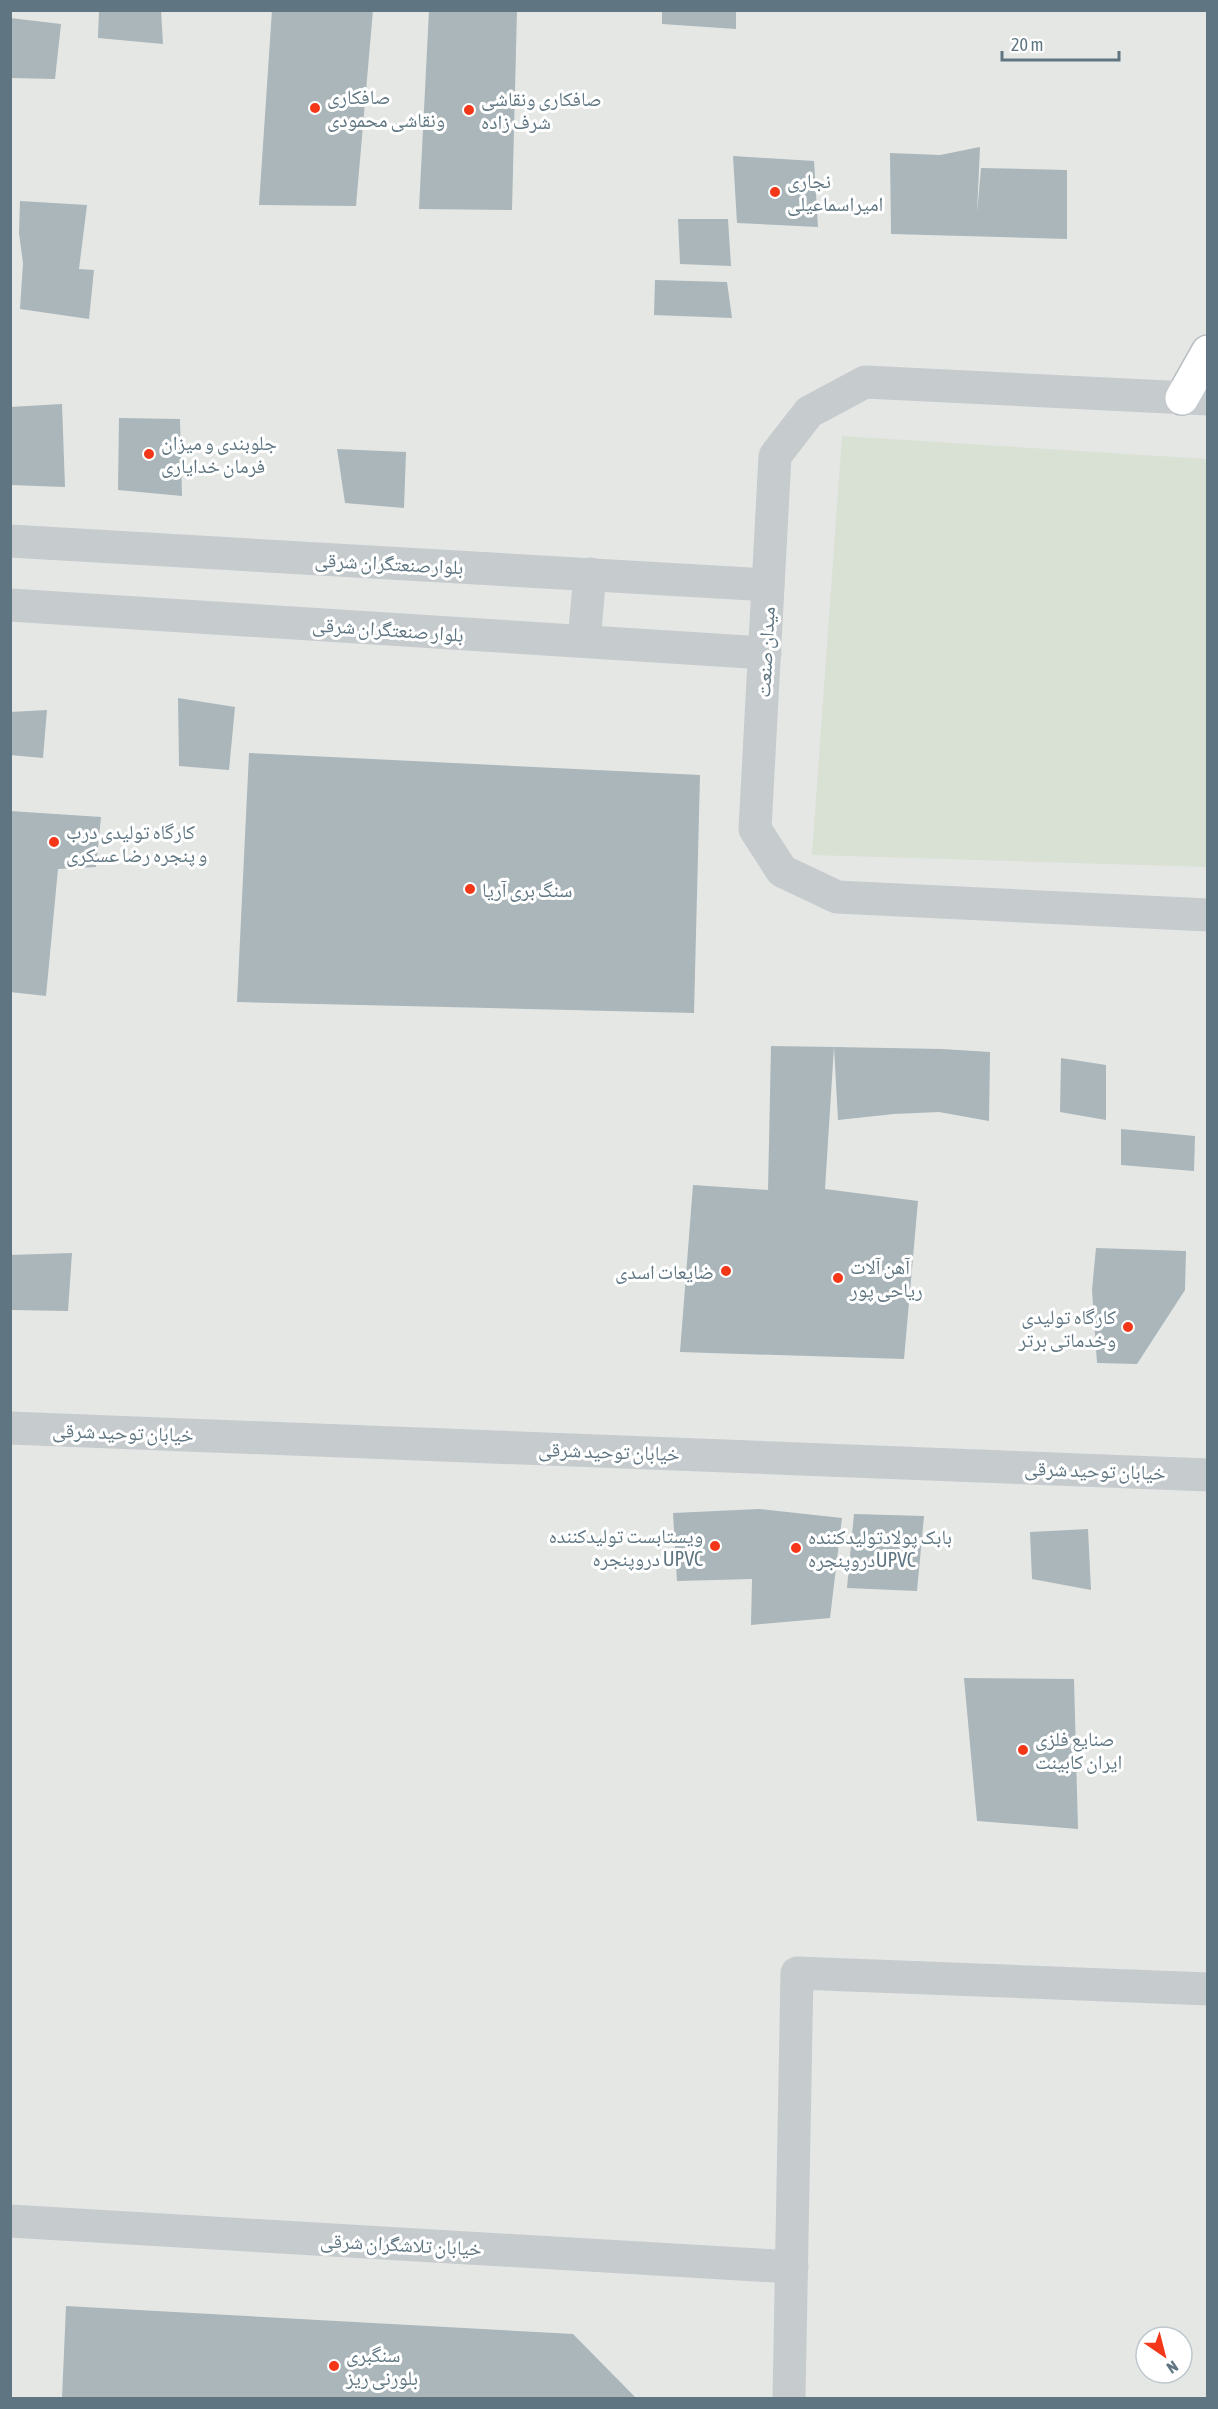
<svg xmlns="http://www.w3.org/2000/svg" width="1218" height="2409" font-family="'Asap Condensed','Noto Naskh Arabic',sans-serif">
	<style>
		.built { fill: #e5e7e5; fill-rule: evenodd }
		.green { fill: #d9e0d4 }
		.building { fill: #aab6ba }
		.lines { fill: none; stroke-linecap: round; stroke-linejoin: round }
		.secondary-casing { stroke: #b6bdc1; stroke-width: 36 }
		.street { stroke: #c6cbce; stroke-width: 33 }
		.secondary { stroke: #fff; stroke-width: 33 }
		.poi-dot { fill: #f33718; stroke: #fff; stroke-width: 2 }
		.labels { text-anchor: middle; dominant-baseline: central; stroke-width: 6; stroke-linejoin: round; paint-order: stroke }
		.poi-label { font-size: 20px; fill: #5f7682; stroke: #fff; text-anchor: start }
		.street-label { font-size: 20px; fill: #5f7682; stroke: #fff }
	</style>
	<rect width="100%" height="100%" fill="#f7f7f4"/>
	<path class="built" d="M 11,11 L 1207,11 L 1207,2398 L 11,2398 ZM 1146,2337 L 1182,2337 L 1182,2373 L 1146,2373 Z"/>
	<path class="green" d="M 842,436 L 1207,459 L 1207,867 L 812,855 Z"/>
	<g class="building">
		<path d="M 99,10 L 161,10 L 163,44 L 98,38 Z"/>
		<path d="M 272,10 L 373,10 L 356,206 L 259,205 Z"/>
		<path d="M 429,10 L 517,10 L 512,210 L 419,209 Z"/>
		<path d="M 662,10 L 736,10 L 736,29 L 662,24 Z"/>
		<path d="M 10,18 L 61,24 L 55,79 L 10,78 Z"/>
		<path d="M 980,147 L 977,213 L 981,168 L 1067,170 L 1067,239 L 891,234 L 890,153 L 940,155 Z"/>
		<path d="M 733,156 L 814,161 L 818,227 L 737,223 Z"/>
		<path d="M 20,201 L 87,205 L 79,269 L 94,270 L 89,319 L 20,309 L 23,263 L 19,233 Z"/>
		<path d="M 678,219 L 728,219 L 731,266 L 680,264 Z"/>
		<path d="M 655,280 L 727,282 L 732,318 L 654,315 Z"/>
		<path d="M 62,404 L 65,487 L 10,485 L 10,407 Z"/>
		<path d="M 119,418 L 180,419 L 182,496 L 118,490 Z"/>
		<path d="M 337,449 L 406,452 L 404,508 L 345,503 Z"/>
		<path d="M 178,698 L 235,707 L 229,770 L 179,766 Z"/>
		<path d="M 47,710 L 43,758 L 10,755 L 10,712 Z"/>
		<path d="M 249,753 L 700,775 L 694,1013 L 237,1002 Z"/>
		<path d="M 10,811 L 101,817 L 96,867 L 58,869 L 46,996 L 10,992 Z"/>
		<path d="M 771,1046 L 834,1047 L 825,1189 L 918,1201 L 904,1359 L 680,1352 L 693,1185 L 768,1190 Z"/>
		<path d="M 834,1047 L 942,1049 L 990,1052 L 989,1121 L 939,1112 L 894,1114 L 838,1120 Z"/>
		<path d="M 1061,1058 L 1106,1065 L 1106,1120 L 1060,1112 Z"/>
		<path d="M 1121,1129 L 1195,1136 L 1194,1171 L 1121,1165 Z"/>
		<path d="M 1096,1248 L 1186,1251 L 1185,1290 L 1137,1364 L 1097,1363 L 1092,1290 Z"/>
		<path d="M 72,1253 L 68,1311 L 10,1310 L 10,1255 Z"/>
		<path d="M 759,1509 L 842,1518 L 830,1618 L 751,1625 L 752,1579 L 677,1581 L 673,1513 Z"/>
		<path d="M 854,1514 L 924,1516 L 917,1591 L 847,1588 Z"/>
		<path d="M 1088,1529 L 1091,1590 L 1032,1579 L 1030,1532 Z"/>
		<path d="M 964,1678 L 1074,1679 L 1078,1829 L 977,1821 Z"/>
		<path d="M 66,2306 L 573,2334 L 636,2398 L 62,2398 Z"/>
	</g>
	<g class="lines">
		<g class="secondary-casing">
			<path id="secondary" d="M 1182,398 L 1208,352"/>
		</g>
		<g class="street">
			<path d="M 1208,399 L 865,382 L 809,412 L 775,456 L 755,829 L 782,871 L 837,897 L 1208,915"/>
			<path d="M 10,541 L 768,585"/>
			<path d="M 10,605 L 765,653"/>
			<path d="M 584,641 L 590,574"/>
			<path d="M 10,1428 L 1208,1475"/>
			<path d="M 10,2221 L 792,2267"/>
			<path d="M 789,2398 L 797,1973 L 1208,1989"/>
		</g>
		<use href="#secondary" class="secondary"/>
	</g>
	<g class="poi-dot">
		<circle cx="315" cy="108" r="6"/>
		<circle cx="469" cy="110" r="6"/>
		<circle cx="775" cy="192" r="6"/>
		<circle cx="149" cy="454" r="6"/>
		<circle cx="54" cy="842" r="6"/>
		<circle cx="470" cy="889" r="6"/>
		<circle cx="726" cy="1271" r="6"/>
		<circle cx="838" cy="1278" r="6"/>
		<circle cx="1128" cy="1327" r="6"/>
		<circle cx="715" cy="1546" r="6"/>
		<circle cx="796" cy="1548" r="6"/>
		<circle cx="1023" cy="1750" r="6"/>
		<circle cx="334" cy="2366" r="6"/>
	</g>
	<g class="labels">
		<g class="poi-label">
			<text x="327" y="96">صافکاری<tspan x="327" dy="23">ونقاشی محمودی</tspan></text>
			<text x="481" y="98">صافکاری ونقاشی<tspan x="481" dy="23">شرف زاده</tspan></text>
			<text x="787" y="180">نجاری<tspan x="787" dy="23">امیراسماعیلی</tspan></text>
			<text x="161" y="442">جلوبندی و میزان<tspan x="161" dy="23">فرمان خدایاری</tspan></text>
			<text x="66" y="831">کارگاه تولیدی درب<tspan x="66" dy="23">و پنجره رضا عسکری</tspan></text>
			<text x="482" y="889">سنگ بری آریا</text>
			<text x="850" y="1266">آهن آلات<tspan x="850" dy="23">ریاحی پور</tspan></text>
			<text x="714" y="1271" text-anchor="end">ضایعات اسدی</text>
			<text x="1116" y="1316" text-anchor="end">کارگاه تولیدی<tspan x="1116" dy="23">وخدماتی برتر</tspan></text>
			<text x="703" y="1535" text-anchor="end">ویستابست تولیدکننده<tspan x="703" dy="23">دروپنجره UPVC</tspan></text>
			<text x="808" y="1536">بابک پولادتولیدکننده<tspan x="808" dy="23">دروپنجرهUPVC</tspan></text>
			<text x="1035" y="1738">صنایع فلزی<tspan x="1035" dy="23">ایران کابینت</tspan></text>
			<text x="346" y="2354">سنگبری<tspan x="346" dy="23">بلورنی ریز</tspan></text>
		</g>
		<g class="street-label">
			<text transform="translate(389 563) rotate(3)">بلوارصنعتگران شرقی</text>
			<text transform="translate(388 629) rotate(4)">بلوار صنعتگران شرقی</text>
			<text transform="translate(765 652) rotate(-87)">میدان صنعت</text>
			<text transform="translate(123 1432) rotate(2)">خیابان توحید شرقی</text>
			<text transform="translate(609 1451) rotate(2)">خیابان توحید شرقی</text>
			<text transform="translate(1095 1470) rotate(2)">خیابان توحید شرقی</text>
			<text transform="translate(401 2244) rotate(3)">خیابان تلاشگران شرقی</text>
		</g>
	</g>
	<rect width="1218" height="2409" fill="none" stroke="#5f7682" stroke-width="24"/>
	<g transform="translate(1164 2355) rotate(145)"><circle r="28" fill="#ffffff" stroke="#bfc8cd" stroke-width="1.5"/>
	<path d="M0-4.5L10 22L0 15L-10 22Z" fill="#f33718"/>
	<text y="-9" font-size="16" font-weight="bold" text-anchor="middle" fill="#5f7682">N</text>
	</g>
	<path d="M1002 51v9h117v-9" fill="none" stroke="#5f7682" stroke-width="3"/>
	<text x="1011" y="51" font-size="18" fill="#5f7682" stroke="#ffffff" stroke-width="4.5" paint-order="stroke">20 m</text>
</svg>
